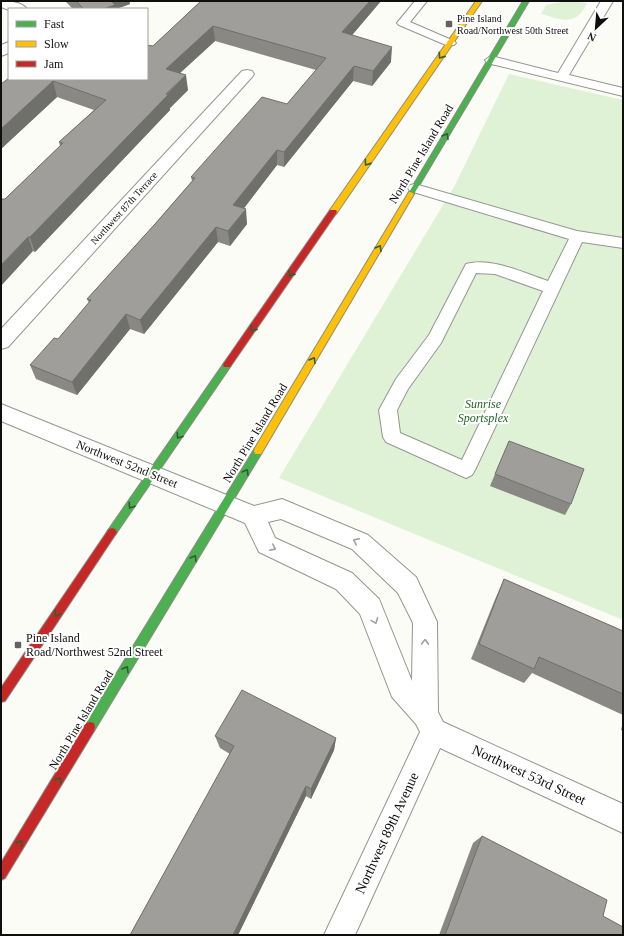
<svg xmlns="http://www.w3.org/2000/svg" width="624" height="936" font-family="'Times New Roman',serif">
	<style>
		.green { fill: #dff2d6 }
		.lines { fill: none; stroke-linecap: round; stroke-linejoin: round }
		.lane-casing { stroke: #959693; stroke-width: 2 }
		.street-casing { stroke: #959693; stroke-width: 2 }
		.fast-casing { stroke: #8c8c89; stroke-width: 2 }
		.slow-casing { stroke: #8c8c89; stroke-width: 2 }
		.jam-casing { stroke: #8c8c89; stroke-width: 2 }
		.lane { fill: #fefffe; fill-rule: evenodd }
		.street { fill: #fefffe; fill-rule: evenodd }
		.fast { fill: #4caf50; fill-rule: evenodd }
		.slow { fill: #ffc107; fill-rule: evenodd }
		.jam { fill: #c62828; fill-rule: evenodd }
		.wall { fill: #898884 }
		.shaded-wall { fill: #6f6f6c }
		.building { fill: #9f9e9a; stroke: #6f6f6c }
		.oneway { stroke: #2e5f30 }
		.oneway2 { stroke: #9e9f9e }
		.poi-dot { fill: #626260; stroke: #fff; stroke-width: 1.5 }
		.labels { text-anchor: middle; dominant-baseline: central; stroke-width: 4; stroke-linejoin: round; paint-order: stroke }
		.far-poi-label { font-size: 10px; fill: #0f0f0f; stroke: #fff; text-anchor: start }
		.far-street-label { font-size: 10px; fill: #0f0f0f; stroke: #fff }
		.street-label { font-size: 12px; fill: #0f0f0f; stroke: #fff }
		.park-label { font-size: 12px; font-style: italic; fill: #216623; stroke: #fff }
		.poi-label { font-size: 12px; fill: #0f0f0f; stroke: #fff; text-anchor: start }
		.near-street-label { font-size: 14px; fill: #0f0f0f; stroke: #fff }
	</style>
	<rect width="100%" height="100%" fill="#fbfcf5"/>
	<g class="green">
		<path d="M 566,1 L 587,3 C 576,27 563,20 541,14 L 546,5 Z"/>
		<path d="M 509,74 L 623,100 L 623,620 L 279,478 L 455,185 Z"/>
	</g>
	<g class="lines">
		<g class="lane-casing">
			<g id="lane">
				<path d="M 415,1 L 427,1 L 410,22 L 454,41 L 456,43 L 454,45 L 446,45 L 399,25 L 397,23 Z"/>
				<path d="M 601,1 L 613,1 L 569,75 L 623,88 L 623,96 L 487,63 L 485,60 L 491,56 L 558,73 Z"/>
				<path d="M 415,184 L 577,231 L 623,238 L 623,248 L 582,242 L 475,470 L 472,475 L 466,478 L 386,442 L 383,437 L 379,410 L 396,379 L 429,335 L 466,264 C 492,257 523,273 548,281 L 569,239 L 410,191 L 408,188 L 410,185 ZM 476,273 L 495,274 L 543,291 L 462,460 L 400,433 L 397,410 L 408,389 L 441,343 Z"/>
			</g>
		</g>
		<g class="street-casing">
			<g id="street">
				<path d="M 1,1 C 9,1 22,2 27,9 L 9,10 L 1,7 Z"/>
				<path d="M 9,42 L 9,53 L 1,56 L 1,45 Z"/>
				<path d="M 247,70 L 252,71 L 254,74 L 252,77 L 8,347 L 1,349 L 1,329 L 242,71 Z"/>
				<path d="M 1,404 L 254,506 L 282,499 L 368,535 L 416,577 L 437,622 L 438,712 L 443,722 L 623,804 L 623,833 L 440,748 L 355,935 L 324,935 L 420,732 L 416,724 L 392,697 L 360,614 L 336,589 L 259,552 L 245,523 L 1,421 ZM 281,519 L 352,549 L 398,593 L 413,623 L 412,681 L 379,599 L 352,573 L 275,538 L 268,522 Z"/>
			</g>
		</g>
		<g class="fast-casing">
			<g id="fast">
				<path d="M 523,1 L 529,1 L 414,194 L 411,196 L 409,196 L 408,194 Z"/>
				<path d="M 227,362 L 230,363 L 231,365 L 230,367 L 115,535 L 112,536 L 109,535 L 107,532 L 109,529 L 224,363 Z"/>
				<path d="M 258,447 L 261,448 L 262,451 L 261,454 L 94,731 L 90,732 L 86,731 L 85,727 L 86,723 L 255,448 Z"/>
			</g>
		</g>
		<g class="slow-casing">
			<g id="slow">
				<path d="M 476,1 L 482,1 L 336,214 L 330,214 L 330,210 Z"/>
				<path d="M 409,192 L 411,192 L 414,194 L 261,454 L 255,454 L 254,451 L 255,448 Z"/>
			</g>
		</g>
		<g class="jam-casing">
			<g id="jam">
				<path d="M 330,210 L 336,210 L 337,212 L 230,367 L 224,367 L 223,365 L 224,363 Z"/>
				<path d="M 112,528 L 115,529 L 117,532 L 115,535 L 5,701 L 1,702 L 1,688 L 109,529 Z"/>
				<path d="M 90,722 L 94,723 L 95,727 L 94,731 L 5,878 L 1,880 L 1,863 L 86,723 Z"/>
			</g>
		</g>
		<use href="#lane" class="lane"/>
		<use href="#street" class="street"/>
		<use href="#fast" class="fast"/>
		<use href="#slow" class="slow"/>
		<use href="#jam" class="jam"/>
	</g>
	<g class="wall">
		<path d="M 65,1 L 129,1 L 130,4 L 116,9 L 73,9 Z"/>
		<path d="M 201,1 L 381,1 L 352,35 L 391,62 L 372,86 L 353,81 L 284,167 L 277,165 L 244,208 L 247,224 L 230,246 L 218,242 L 144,334 L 130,329 L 77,395 L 36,379 L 30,365 L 58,339 L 89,303 L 87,299 L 155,224 L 192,181 L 191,177 L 287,104 L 316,70 L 215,41 L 180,73 L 188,90 L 170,108 L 170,110 L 35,252 L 33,251 L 5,199 L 60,146 L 59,142 L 94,110 L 57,97 L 1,149 L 1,84 L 153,46 Z"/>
		<path d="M 495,474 L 571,504 L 565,515 L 490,486 Z"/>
		<path d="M 504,579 L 623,631 L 623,715 L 532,673 L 524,683 L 471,659 L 496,597 Z"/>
		<path d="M 623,722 L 623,731 L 621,730 Z"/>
		<path d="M 215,736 L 336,738 L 334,750 L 311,799 L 306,796 L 238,935 L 130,935 L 230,754 L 220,748 Z"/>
		<path d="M 482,836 L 603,916 L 623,935 L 439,935 L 473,843 Z"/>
	</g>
	<g class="shaded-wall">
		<path d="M 107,1 L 129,1 L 130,4 L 116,9 L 103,9 Z"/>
		<path d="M 370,1 L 381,1 L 342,47 L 342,32 Z"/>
		<path d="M 213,26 L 215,41 L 168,84 L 166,69 Z"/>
		<path d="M 392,47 L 391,62 L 372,86 L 373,71 Z"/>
		<path d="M 354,66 L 353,81 L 284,167 L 284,152 Z"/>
		<path d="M 186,75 L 188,90 L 170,108 L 170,110 L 35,252 L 30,237 Z"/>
		<path d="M 53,81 L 57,97 L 1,149 L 1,129 Z"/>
		<path d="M 277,150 L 277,165 L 235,220 L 233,205 Z"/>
		<path d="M 246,209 L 247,224 L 230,246 L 228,231 Z"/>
		<path d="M 216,227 L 218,242 L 144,334 L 140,320 Z"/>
		<path d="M 28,237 L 33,251 L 1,286 L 1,265 Z"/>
		<path d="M 126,314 L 130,329 L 77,395 L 72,382 Z"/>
		<path d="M 336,738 L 334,750 L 311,799 L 311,789 Z"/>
		<path d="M 306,786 L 306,796 L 238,935 L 233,935 Z"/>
	</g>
	<g class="building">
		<path d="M 76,1 L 111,1 L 115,5 L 103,9 L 84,9 Z"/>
		<path d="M 201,1 L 370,1 L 342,32 L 392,47 L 373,71 L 354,66 L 284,152 L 277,150 L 233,205 L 246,209 L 228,231 L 216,227 L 140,320 L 126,314 L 72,382 L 30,365 L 54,338 L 58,339 L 91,300 L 87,299 L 155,224 L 195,178 L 191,177 L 262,97 L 287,104 L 326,58 L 213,26 L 166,69 L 186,75 L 166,94 L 168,95 L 30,237 L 28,237 L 1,265 L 1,199 L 5,199 L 63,143 L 59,142 L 106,100 L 53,81 L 1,129 L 1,84 L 9,78 L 9,79 L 147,79 L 147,45 L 153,46 Z"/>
		<path d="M 509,441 L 584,469 L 571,504 L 495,474 Z"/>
		<path d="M 504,579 L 623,631 L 623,694 L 539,657 L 534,669 L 479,644 Z"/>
		<path d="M 242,690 L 336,738 L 311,789 L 306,786 L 233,935 L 130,935 L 234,746 L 215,736 Z"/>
		<path d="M 482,836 L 607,900 L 603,916 L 623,927 L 623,935 L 445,935 Z"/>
	</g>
	<defs><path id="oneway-chevron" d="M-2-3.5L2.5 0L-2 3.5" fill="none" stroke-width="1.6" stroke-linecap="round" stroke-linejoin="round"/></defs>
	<g class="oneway">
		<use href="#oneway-chevron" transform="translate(441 56) rotate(125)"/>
		<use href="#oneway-chevron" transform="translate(446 136) rotate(-59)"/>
		<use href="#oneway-chevron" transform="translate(367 163) rotate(125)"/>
		<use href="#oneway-chevron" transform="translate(379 248) rotate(-59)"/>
		<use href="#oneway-chevron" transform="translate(291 274) rotate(124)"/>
		<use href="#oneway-chevron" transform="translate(253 329) rotate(125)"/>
		<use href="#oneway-chevron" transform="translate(313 360) rotate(-59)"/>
		<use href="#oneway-chevron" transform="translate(179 436) rotate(125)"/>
		<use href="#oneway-chevron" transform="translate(246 472) rotate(-59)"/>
		<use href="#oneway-chevron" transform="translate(131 506) rotate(124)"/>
		<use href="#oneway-chevron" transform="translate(194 558) rotate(-59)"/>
		<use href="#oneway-chevron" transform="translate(57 614) rotate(124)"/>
		<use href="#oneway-chevron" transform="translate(126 669) rotate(-59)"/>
		<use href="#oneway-chevron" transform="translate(59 780) rotate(-59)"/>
		<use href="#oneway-chevron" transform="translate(20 843) rotate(-59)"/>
	</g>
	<g class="oneway2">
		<use href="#oneway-chevron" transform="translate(356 541) rotate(-153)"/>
		<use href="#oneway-chevron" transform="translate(273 548) rotate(27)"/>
		<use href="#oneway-chevron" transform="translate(375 621) rotate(69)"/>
		<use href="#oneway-chevron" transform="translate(425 642) rotate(-89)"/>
	</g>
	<g class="poi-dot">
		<rect x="445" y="20" width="8" height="8" rx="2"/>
		<rect x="14" y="641" width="8" height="8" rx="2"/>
	</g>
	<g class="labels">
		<g class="far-poi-label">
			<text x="457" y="18">Pine Island<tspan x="457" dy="12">Road/Northwest 50th Street</tspan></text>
		</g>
		<g class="far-street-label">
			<text transform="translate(124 208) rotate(-48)">Northwest 87th Terrace</text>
		</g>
		<g class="street-label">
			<text transform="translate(421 154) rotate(-59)">North Pine Island Road</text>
			<text transform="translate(255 433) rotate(-59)">North Pine Island Road</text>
			<text transform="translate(127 464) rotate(22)">Northwest 52nd Street</text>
			<text transform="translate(81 720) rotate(-59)">North Pine Island Road</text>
		</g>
		<g class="park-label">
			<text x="483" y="404">Sunrise<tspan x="483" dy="14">Sportsplex</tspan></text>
		</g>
		<g class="poi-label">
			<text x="26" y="638">Pine Island<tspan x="26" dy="14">Road/Northwest 52nd Street</tspan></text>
		</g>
		<g class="near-street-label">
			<text transform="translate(529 775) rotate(25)">Northwest 53rd Street</text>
			<text transform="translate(387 833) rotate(-65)">Northwest 89th Avenue</text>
		</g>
	</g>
	<rect width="624" height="936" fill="none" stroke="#0f0f0f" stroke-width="4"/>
	<rect x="8" y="8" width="140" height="72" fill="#ffffff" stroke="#9f9f9f"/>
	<rect x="16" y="21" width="20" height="6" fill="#4caf50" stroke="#9f9f9f"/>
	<text x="44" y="28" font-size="12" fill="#0f0f0f">Fast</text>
	<rect x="16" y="41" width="20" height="6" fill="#ffc107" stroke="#9f9f9f"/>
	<text x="44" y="48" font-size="12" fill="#0f0f0f">Slow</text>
	<rect x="16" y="61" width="20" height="6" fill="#c62828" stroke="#9f9f9f"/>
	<text x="44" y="68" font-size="12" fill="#0f0f0f">Jam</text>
	<g transform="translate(596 28) rotate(206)" stroke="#ffffff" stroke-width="3" paint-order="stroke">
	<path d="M0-3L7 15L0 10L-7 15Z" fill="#0f0f0f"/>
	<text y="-6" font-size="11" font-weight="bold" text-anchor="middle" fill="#0f0f0f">N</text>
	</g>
</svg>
